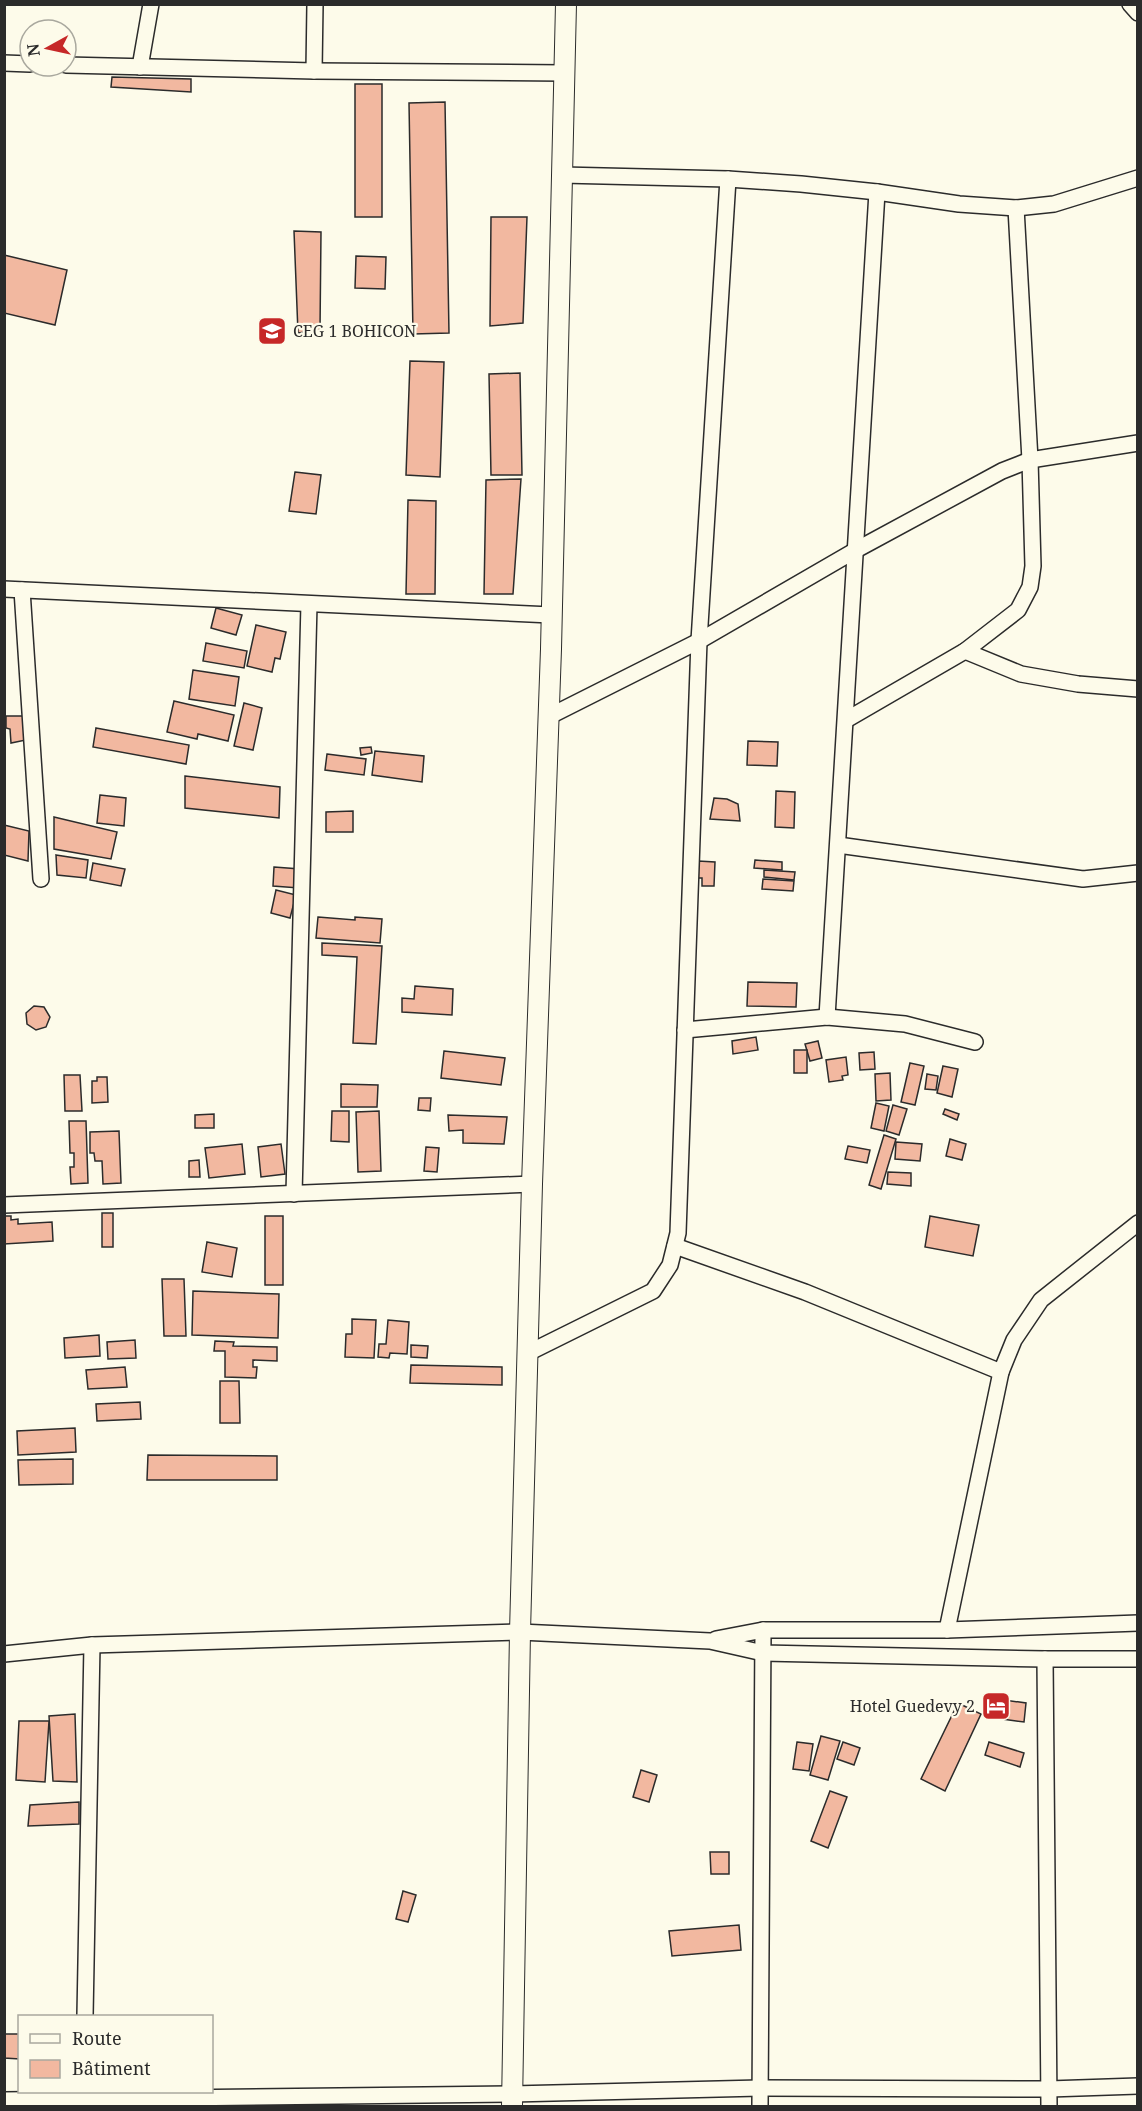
<svg xmlns="http://www.w3.org/2000/svg" width="1142" height="2111" font-family="'Noto Serif',serif">
	<style>
		.building { fill: #f2b8a0; stroke: #2b2b2b; stroke-width: 1.5 }
		.lines { fill: none; stroke-linecap: round; stroke-linejoin: round }
		.minor-casing { stroke: #2b2b2b; stroke-width: 18 }
		.tertiary-casing { stroke: #2b2b2b; stroke-width: 22 }
		.minor { stroke: #fdfbea; stroke-width: 15 }
		.tertiary { stroke: #fdfbea; stroke-width: 20 }
		.labels { text-anchor: middle; dominant-baseline: central; stroke-width: 4.5; stroke-linejoin: round; paint-order: stroke }
		.poi-label { font-size: 16px; fill: #2b2b2b; stroke: #fdfbea; text-anchor: start }
	</style>
	<rect width="100%" height="100%" fill="#fdfbea"/>
	<g class="building">
		<path d="M 112,77 L 191,79 L 191,92 L 111,87 Z"/>
		<rect x="355" y="84" width="27" height="133"/>
		<path d="M 445,102 L 449,333 L 413,334 L 409,103 Z"/>
		<path d="M 491,217 L 527,217 L 523,323 L 490,326 Z"/>
		<path d="M 294,231 L 321,232 L 320,330 L 298,333 Z"/>
		<path d="M 4,255 L 67,270 L 55,325 L 4,313 Z"/>
		<path d="M 356,256 L 386,257 L 385,289 L 355,288 Z"/>
		<path d="M 410,361 L 444,362 L 440,477 L 406,475 Z"/>
		<path d="M 520,373 L 522,475 L 491,475 L 489,374 Z"/>
		<path d="M 295,472 L 321,475 L 316,514 L 289,511 Z"/>
		<path d="M 521,479 L 513,594 L 484,594 L 486,480 Z"/>
		<path d="M 408,500 L 436,501 L 435,594 L 406,594 Z"/>
		<path d="M 216,608 L 242,615 L 236,635 L 211,628 Z"/>
		<path d="M 256,625 L 286,632 L 280,659 L 275,658 L 272,672 L 247,666 Z"/>
		<path d="M 206,643 L 247,651 L 244,668 L 203,661 Z"/>
		<path d="M 193,670 L 239,677 L 235,706 L 189,699 Z"/>
		<path d="M 174,701 L 234,715 L 228,741 L 198,734 L 197,739 L 167,732 Z"/>
		<path d="M 244,703 L 262,708 L 253,750 L 234,746 Z"/>
		<path d="M 6,716 L 23,716 L 26,740 L 11,743 L 10,729 L 6,728 Z"/>
		<path d="M 96,728 L 189,745 L 186,764 L 93,747 Z"/>
		<path d="M 748,741 L 778,742 L 777,766 L 747,765 Z"/>
		<path d="M 371,747 L 372,753 L 361,755 L 360,748 Z"/>
		<path d="M 375,751 L 424,756 L 422,782 L 372,775 Z"/>
		<path d="M 327,754 L 366,759 L 364,775 L 325,770 Z"/>
		<path d="M 185,776 L 280,787 L 279,818 L 185,808 Z"/>
		<path d="M 776,791 L 795,792 L 794,828 L 775,827 Z"/>
		<path d="M 100,795 L 126,798 L 124,826 L 97,823 Z"/>
		<path d="M 714,798 L 727,799 L 738,804 L 740,821 L 710,819 Z"/>
		<path d="M 353,811 L 353,832 L 326,832 L 326,812 Z"/>
		<path d="M 54,817 L 117,832 L 111,859 L 54,849 Z"/>
		<path d="M 4,825 L 29,831 L 28,861 L 4,855 Z"/>
		<path d="M 56,855 L 88,860 L 86,878 L 57,875 Z"/>
		<path d="M 755,860 L 782,862 L 782,870 L 754,868 Z"/>
		<path d="M 698,861 L 715,862 L 714,886 L 702,886 L 702,878 L 698,878 Z"/>
		<path d="M 93,863 L 125,869 L 121,886 L 90,880 Z"/>
		<path d="M 274,867 L 300,869 L 299,888 L 273,886 Z"/>
		<path d="M 764,870 L 795,872 L 794,880 L 764,877 Z"/>
		<path d="M 763,879 L 794,881 L 793,891 L 762,889 Z"/>
		<path d="M 276,890 L 296,895 L 290,918 L 271,913 Z"/>
		<path d="M 318,917 L 355,920 L 355,917 L 382,919 L 380,943 L 316,938 Z"/>
		<path d="M 322,943 L 382,946 L 376,1044 L 353,1043 L 357,957 L 322,955 Z"/>
		<path d="M 748,982 L 797,983 L 796,1007 L 747,1006 Z"/>
		<path d="M 415,986 L 453,989 L 452,1015 L 402,1012 L 402,998 L 414,999 Z"/>
		<path d="M 34,1006 L 44,1007 L 50,1017 L 46,1027 L 36,1030 L 27,1024 L 26,1013 Z"/>
		<path d="M 756,1037 L 758,1050 L 733,1054 L 732,1041 Z"/>
		<path d="M 818,1041 L 822,1058 L 810,1061 L 805,1044 Z"/>
		<rect x="794" y="1050" width="13" height="23"/>
		<path d="M 444,1051 L 505,1058 L 501,1085 L 441,1078 Z"/>
		<path d="M 874,1052 L 875,1069 L 860,1070 L 859,1053 Z"/>
		<path d="M 846,1057 L 848,1075 L 842,1076 L 843,1080 L 829,1082 L 826,1060 Z"/>
		<path d="M 910,1063 L 924,1066 L 915,1105 L 901,1102 Z"/>
		<path d="M 943,1066 L 958,1069 L 952,1097 L 937,1093 Z"/>
		<path d="M 890,1073 L 891,1100 L 876,1101 L 875,1074 Z"/>
		<path d="M 927,1074 L 938,1076 L 936,1090 L 925,1089 Z"/>
		<path d="M 64,1075 L 80,1075 L 82,1111 L 65,1111 Z"/>
		<path d="M 97,1077 L 107,1077 L 108,1102 L 92,1103 L 92,1081 L 97,1081 Z"/>
		<path d="M 341,1084 L 378,1085 L 377,1107 L 341,1107 Z"/>
		<path d="M 419,1098 L 431,1098 L 430,1111 L 418,1110 Z"/>
		<path d="M 876,1103 L 889,1106 L 884,1131 L 871,1128 Z"/>
		<path d="M 893,1105 L 907,1109 L 899,1135 L 886,1131 Z"/>
		<path d="M 945,1109 L 959,1114 L 957,1120 L 943,1114 Z"/>
		<path d="M 332,1111 L 349,1111 L 349,1142 L 331,1141 Z"/>
		<path d="M 379,1111 L 381,1171 L 358,1172 L 356,1112 Z"/>
		<path d="M 214,1114 L 214,1128 L 195,1128 L 195,1115 Z"/>
		<path d="M 448,1115 L 507,1117 L 504,1144 L 463,1143 L 463,1130 L 449,1131 Z"/>
		<path d="M 69,1121 L 86,1121 L 88,1183 L 71,1184 L 70,1167 L 74,1167 L 74,1153 L 70,1153 Z"/>
		<path d="M 119,1131 L 121,1183 L 103,1184 L 102,1161 L 95,1161 L 94,1153 L 90,1153 L 90,1132 Z"/>
		<path d="M 884,1135 L 896,1139 L 881,1189 L 869,1185 Z"/>
		<path d="M 950,1139 L 966,1144 L 962,1160 L 946,1156 Z"/>
		<path d="M 896,1142 L 922,1144 L 920,1161 L 895,1159 Z"/>
		<path d="M 242,1144 L 245,1174 L 209,1178 L 205,1148 Z"/>
		<path d="M 281,1144 L 285,1174 L 261,1177 L 258,1147 Z"/>
		<path d="M 848,1146 L 870,1150 L 867,1163 L 845,1159 Z"/>
		<path d="M 426,1147 L 439,1148 L 437,1172 L 424,1171 Z"/>
		<path d="M 199,1160 L 200,1177 L 189,1177 L 189,1161 Z"/>
		<path d="M 888,1172 L 911,1173 L 911,1186 L 887,1184 Z"/>
		<rect x="102" y="1213" width="11" height="34"/>
		<path d="M 4,1216 L 11,1216 L 11,1220 L 18,1219 L 18,1224 L 52,1222 L 53,1241 L 4,1244 Z"/>
		<rect x="265" y="1216" width="18" height="69"/>
		<path d="M 930,1216 L 979,1225 L 973,1256 L 925,1247 Z"/>
		<path d="M 207,1242 L 237,1248 L 232,1277 L 202,1272 Z"/>
		<path d="M 162,1279 L 184,1279 L 186,1336 L 164,1336 Z"/>
		<path d="M 193,1291 L 279,1294 L 278,1338 L 192,1335 Z"/>
		<path d="M 352,1319 L 376,1320 L 374,1358 L 345,1357 L 346,1334 L 352,1334 Z"/>
		<path d="M 388,1320 L 409,1322 L 407,1354 L 390,1353 L 389,1358 L 378,1357 L 379,1344 L 386,1344 Z"/>
		<path d="M 99,1335 L 100,1356 L 65,1358 L 64,1338 Z"/>
		<path d="M 135,1340 L 136,1358 L 108,1359 L 107,1342 Z"/>
		<path d="M 215,1341 L 234,1342 L 233,1346 L 277,1347 L 277,1361 L 253,1360 L 253,1367 L 257,1367 L 256,1378 L 225,1377 L 225,1351 L 214,1351 Z"/>
		<path d="M 411,1345 L 428,1346 L 427,1358 L 411,1357 Z"/>
		<path d="M 411,1365 L 502,1367 L 502,1385 L 410,1383 Z"/>
		<path d="M 125,1367 L 127,1387 L 88,1389 L 86,1370 Z"/>
		<path d="M 220,1381 L 239,1381 L 240,1423 L 220,1423 Z"/>
		<path d="M 140,1402 L 141,1419 L 97,1421 L 96,1404 Z"/>
		<path d="M 75,1428 L 76,1452 L 18,1455 L 17,1431 Z"/>
		<path d="M 148,1455 L 277,1456 L 277,1480 L 147,1480 Z"/>
		<path d="M 73,1459 L 73,1484 L 19,1485 L 18,1460 Z"/>
		<path d="M 990,1698 L 1026,1703 L 1024,1722 L 988,1717 Z"/>
		<path d="M 958,1703 L 981,1714 L 945,1791 L 921,1779 Z"/>
		<path d="M 75,1714 L 77,1782 L 53,1781 L 49,1716 Z"/>
		<path d="M 19,1721 L 49,1721 L 45,1782 L 16,1780 Z"/>
		<path d="M 821,1736 L 840,1741 L 828,1780 L 810,1775 Z"/>
		<path d="M 797,1742 L 813,1744 L 809,1771 L 793,1769 Z"/>
		<path d="M 843,1742 L 860,1748 L 854,1765 L 837,1759 Z"/>
		<path d="M 989,1742 L 1024,1753 L 1020,1767 L 985,1755 Z"/>
		<path d="M 641,1770 L 657,1775 L 649,1802 L 633,1797 Z"/>
		<path d="M 830,1791 L 847,1797 L 828,1848 L 811,1841 Z"/>
		<path d="M 79,1802 L 79,1824 L 28,1826 L 30,1805 Z"/>
		<path d="M 710,1852 L 729,1852 L 729,1874 L 711,1874 Z"/>
		<path d="M 403,1891 L 416,1895 L 408,1922 L 396,1919 Z"/>
		<path d="M 739,1925 L 741,1950 L 672,1956 L 669,1931 Z"/>
		<path d="M 4,2034 L 20,2034 L 20,2059 L 4,2058 Z"/>
	</g>
	<g class="lines">
		<g class="minor-casing">
			<g id="minor">
				<path d="M 1130,4 L 1138,13"/>
				<path d="M 4,63 L 30,64"/>
				<path d="M 66,65 L 314,71 L 564,73"/>
				<path d="M 140,67 L 151,4"/>
				<path d="M 314,71 L 315,4"/>
				<path d="M 562,175 L 728,179 L 801,184 L 877,192 L 959,204 L 1016,208 L 1054,204 L 1138,178"/>
				<path d="M 4,589 L 551,615"/>
				<path d="M 22,590 L 41,879"/>
				<path d="M 965,651 L 1021,674 L 1078,684 L 1138,689"/>
				<path d="M 548,717 L 699,641 L 856,550 L 1002,471 L 1030,460 L 1138,443"/>
				<path d="M 846,720 L 965,651 L 1018,610 L 1030,587 L 1033,566 L 1030,460 L 1016,208"/>
				<path d="M 838,845 L 1083,879 L 1138,873"/>
				<path d="M 827,1017 L 877,192"/>
				<path d="M 685,1030 L 827,1017 L 905,1024 L 975,1042"/>
				<path d="M 294,1194 L 309,604"/>
				<path d="M 4,1205 L 532,1184"/>
				<path d="M 675,1246 L 805,1292 L 1001,1372"/>
				<path d="M 528,1353 L 653,1291 L 670,1265 L 678,1233 L 699,641 L 728,179"/>
				<path d="M 947,1630 L 1001,1372 L 1014,1340 L 1041,1300 L 1138,1223"/>
				<path d="M 716,1639 L 763,1630 L 947,1630 L 1138,1623"/>
				<path d="M 4,1654 L 92,1645 L 520,1632 L 710,1641 L 763,1653 L 1045,1659 L 1138,1659"/>
				<path d="M 1045,1659 L 1049,2106"/>
				<path d="M 85,2016 L 92,1645"/>
				<path d="M 4,2100 L 512,2094 L 760,2088 L 1049,2089 L 1138,2086"/>
				<path d="M 760,2106 L 763,1630"/>
			</g>
		</g>
		<g class="tertiary-casing">
			<path id="tertiary" d="M 512,2106 L 520,1632 L 532,1184 L 551,649 L 566,4"/>
		</g>
		<use href="#minor" class="minor"/>
		<use href="#tertiary" class="tertiary"/>
	</g>
	<defs>
		<g id="school-square" transform="scale(1.5)"><rect x="-9" y="-9" width="18" height="18" rx="4" fill="#c62828" stroke="#fdfbea"/><path d="M0-5L7-2L0 1L-7-2ZM-4 1L0 2.5L4 1V4Q0 6-4 4Z" fill="#fff"/></g>
		<g id="hotel-square" transform="scale(1.5)"><rect x="-9" y="-9" width="18" height="18" rx="4" fill="#c62828" stroke="#fdfbea"/><path d="M-6-4.5h1.5V1H6V5H4.5V3h-9V5H-6ZM-4 0a1.8 1.8 0 1 1 3.6 0ZM.5 0V-2.5h3Q6-2.5 6 0Z" fill="#fff"/></g>
	</defs>
	<g fill-rule="evenodd">
		<use href="#school-square" x="272" y="331"/>
		<use href="#hotel-square" x="996" y="1706"/>
	</g>
	<g class="labels">
		<g class="poi-label">
			<text x="293" y="331">CEG 1 BOHICON</text>
			<text x="975" y="1706" text-anchor="end">Hotel Guedevy 2</text>
		</g>
	</g>
	<rect width="1142" height="2111" fill="none" stroke="#2b2b2b" stroke-width="12"/>
	<rect x="18" y="2015" width="195" height="78" fill="#fdfbea" stroke="#a9a89e" stroke-width="1.5"/>
	<rect x="30" y="2034" width="30" height="9" fill="#fdfbea" stroke="#a9a89e" stroke-width="1.5"/>
	<text x="72" y="2045" font-size="18" fill="#2b2b2b">Route</text>
	<rect x="30" y="2060" width="30" height="18" fill="#f2b8a0" stroke="#a9a89e" stroke-width="1.5"/>
	<text x="72" y="2075" font-size="18" fill="#2b2b2b">Bâtiment</text>
	<g transform="translate(48 48) rotate(262)"><circle r="28" fill="#fdfbea" stroke="#a9a89e" stroke-width="1.5"/>
	<path d="M0-4.5L10 22L0 15L-10 22Z" fill="#c62828"/>
	<text y="-9" font-size="16" font-weight="bold" text-anchor="middle" fill="#2b2b2b">N</text>
	</g>
</svg>
